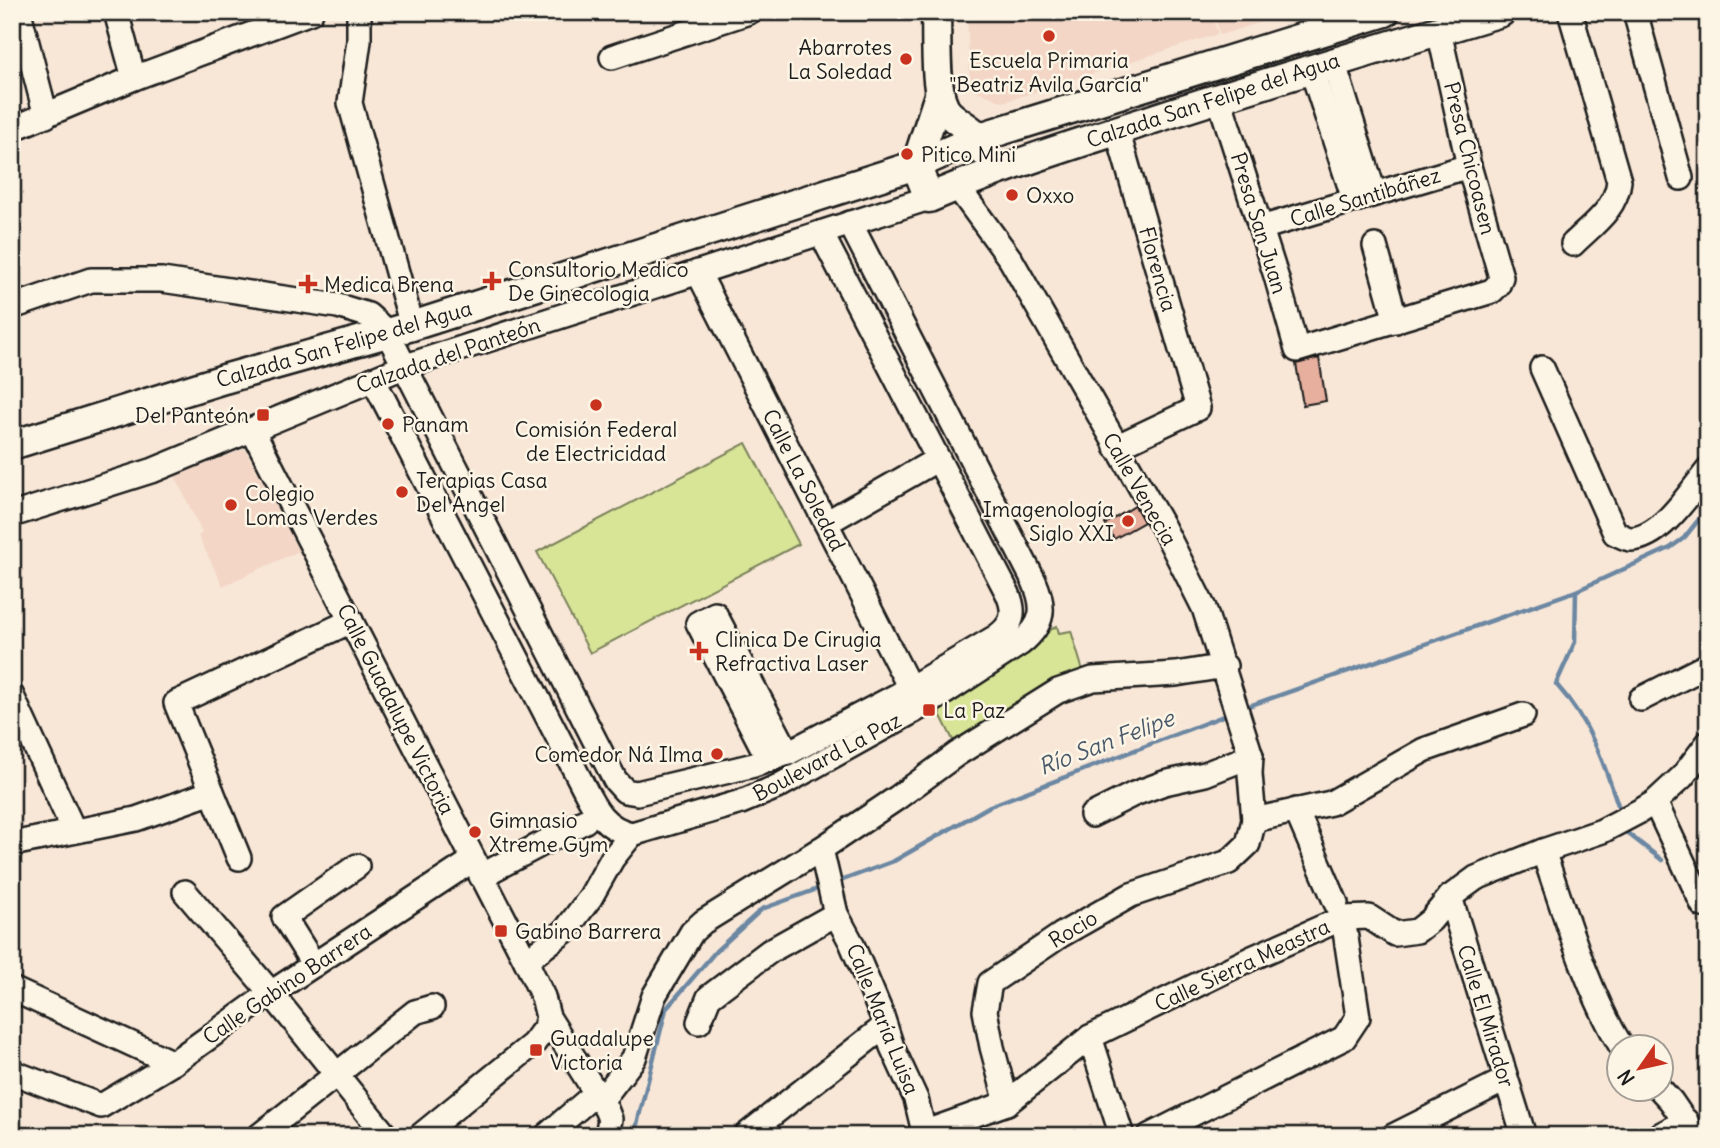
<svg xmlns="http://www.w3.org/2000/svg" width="1720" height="1148" font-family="Delius,sans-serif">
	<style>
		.built { fill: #f3d6c6 }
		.green { fill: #d8e597; stroke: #7a805a; stroke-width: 2 }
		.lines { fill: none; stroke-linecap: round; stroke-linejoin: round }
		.stream { stroke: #6c87a2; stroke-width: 4.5 }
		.building { fill: #e6af9e; stroke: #1c1c1c; stroke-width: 2 }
		.minor-casing { stroke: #1c1c1c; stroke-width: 28 }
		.major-casing { stroke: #1c1c1c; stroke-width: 33 }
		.minor { stroke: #fcf5e5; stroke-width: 23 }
		.major { stroke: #fcf5e5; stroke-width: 28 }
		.poi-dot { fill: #c8321e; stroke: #fcf5e5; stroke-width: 2.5 }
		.labels { text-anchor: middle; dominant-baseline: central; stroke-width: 5; stroke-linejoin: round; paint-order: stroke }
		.poi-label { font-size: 21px; fill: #1c1c1c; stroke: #fcf5e5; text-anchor: start }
		.street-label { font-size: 21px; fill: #1c1c1c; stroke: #fcf5e5 }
		.water-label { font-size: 23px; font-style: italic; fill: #4b5a6a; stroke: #fcf5e5 }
	</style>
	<rect width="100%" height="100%" fill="#f8e7d7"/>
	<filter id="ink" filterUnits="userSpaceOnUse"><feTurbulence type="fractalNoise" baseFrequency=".0143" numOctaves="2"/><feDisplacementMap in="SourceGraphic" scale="14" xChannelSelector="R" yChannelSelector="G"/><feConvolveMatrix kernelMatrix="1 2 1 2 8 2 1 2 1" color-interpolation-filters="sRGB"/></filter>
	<g filter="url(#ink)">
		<g class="built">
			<path d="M 967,12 L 1211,12 L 1218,34 L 1003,102 L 970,88 Z"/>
			<path d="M 1213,12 L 1295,12 L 1220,35 Z"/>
			<path d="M 245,449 L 299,551 L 223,586 L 198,536 L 202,533 L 175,476 Z"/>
		</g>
		<g class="green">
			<path d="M 746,443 L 799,544 L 590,653 L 537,552 Z"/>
			<path d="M 1057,626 L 1059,633 L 1071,631 L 1083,671 L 957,748 L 939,712 L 1026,654 C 1037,645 1043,633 1057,626 Z"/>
		</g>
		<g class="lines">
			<g class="stream">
				<path d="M 1576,591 L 1575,642 L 1556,684 C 1591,723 1605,766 1621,814"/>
				<path d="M 1243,708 L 1576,591 L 1670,548 L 1684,538 L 1708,508"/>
				<path d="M 1624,826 L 1626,832 L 1662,860"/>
				<path d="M 835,883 L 894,861 L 990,806 L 1231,713"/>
				<path d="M 634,1136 L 666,1009 L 716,951 L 762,909 L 823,887"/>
			</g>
		</g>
		<g class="building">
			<path d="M 1319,358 L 1326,401 L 1303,405 L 1296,364 Z"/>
			<path d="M 1135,506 L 1144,522 L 1114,539 L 1105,524 Z"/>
		</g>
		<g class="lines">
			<g class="minor-casing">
				<g id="minor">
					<path d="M 19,12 L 46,116"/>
					<path d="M 116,12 L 134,78"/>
					<path d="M 359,12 L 359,41 L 350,103 L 412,326"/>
					<path d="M 1570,12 L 1619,181 C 1616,210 1592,225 1573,244"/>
					<path d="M 1635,12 L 1681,178"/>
					<path d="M 612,57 L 749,12"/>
					<path d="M 1333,61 L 1374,193"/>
					<path d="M 1311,68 L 1354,199"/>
					<path d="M 1219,98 L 1276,276 L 1297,350 L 1492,291 L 1498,285 L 1501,277 L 1469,166 L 1439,31"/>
					<path d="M 12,129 L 134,78 L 311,12"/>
					<path d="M 957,186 L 1011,260 L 1163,527 L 1204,608 L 1251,756 L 1250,774 L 1254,820 L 1248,844 L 1229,862 L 1131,895 L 1061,935 L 990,983 L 985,1011 L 992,1047 L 1007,1103"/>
					<path d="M 1261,228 L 1469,166"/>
					<path d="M 1375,246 L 1396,321"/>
					<path d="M 698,272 L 910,688"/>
					<path d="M 12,307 L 91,280 L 162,280 L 338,306 L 368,315 L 387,332 L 615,780 L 625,791 L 637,793 L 754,765 L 788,753 L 902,693 L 996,637 C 1013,625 1016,613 1008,594 L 821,233"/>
					<path d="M 1542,368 L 1615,533 C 1620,535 1626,539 1631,539 C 1662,538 1690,492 1708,470"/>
					<path d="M 373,379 L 579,778 C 592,803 601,828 632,834 L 741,802 L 777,787 L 930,702 L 1021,643 C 1044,624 1046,608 1034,581 L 850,223"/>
					<path d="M 253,431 L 526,961 L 543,997 L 548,1017 L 606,1109 L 610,1119 L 607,1136"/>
					<path d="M 1116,447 L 1198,408 L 1117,130"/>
					<path d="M 12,515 L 154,470 L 403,367 L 929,198"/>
					<path d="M 826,523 L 938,459"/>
					<path d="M 12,696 L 74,831"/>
					<path d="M 1641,699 L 1708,665"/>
					<path d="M 769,760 L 698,623 L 715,614 L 788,753"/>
					<path d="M 1655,802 L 1703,905 L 1708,903"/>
					<path d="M 1296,810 L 1336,903"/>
					<path d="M 1092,815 L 1134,794 L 1164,783 L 1205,774 L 1251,756"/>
					<path d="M 1254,820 L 1331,803 L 1424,750 L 1523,715"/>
					<path d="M 12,844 L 136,819 L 212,792"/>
					<path d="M 821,849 L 836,914 L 851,942 L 881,1013 L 892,1047 L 916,1099 L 925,1136"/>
					<path d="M 1543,851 C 1566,916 1586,988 1621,1046"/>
					<path d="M 239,858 L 176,703 L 351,621"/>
					<path d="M 481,876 L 585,821"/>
					<path d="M 185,892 L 271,993 L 386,1136"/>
					<path d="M 1450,897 L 1524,1136"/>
					<path d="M 526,961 L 565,931 L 590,898 L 612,859 L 632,834"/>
					<path d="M 314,965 L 284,917 L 357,866"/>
					<path d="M 12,989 L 173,1063"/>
					<path d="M 699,1022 L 709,997 L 770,951 L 836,914"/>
					<path d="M 1090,1037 L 1122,1136"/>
					<path d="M 12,1072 L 101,1106 L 173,1063 L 271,993 L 473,860"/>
					<path d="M 1659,1088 L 1671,1101 L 1695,1136"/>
					<path d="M 601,1101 L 634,1058 L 654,996 L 692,932 L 703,922 L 821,849 L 897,798 L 957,754 L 1058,691 L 1093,679 L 1176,674 L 1225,666"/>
					<path d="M 259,1136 L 415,1012 L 432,1007"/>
					<path d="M 420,1136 L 533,1044 L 545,1028 L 548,1017"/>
					<path d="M 546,1136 L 596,1093"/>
					<path d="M 745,1136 L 885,1026"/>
					<path d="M 922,1136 L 923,1133 L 1007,1103 L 1090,1037 L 1252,958 L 1343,918 L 1369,917 L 1395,934 L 1417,931 L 1431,920 L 1450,897 L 1476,878 L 1543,851 L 1602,831 L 1640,811 L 1655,802 L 1682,777 L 1708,743"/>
					<path d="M 1149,1136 L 1344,1038 L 1358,1017 L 1343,918"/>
					<path d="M 1393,1136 L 1505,1080"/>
					<path d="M 1658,1136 L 1686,1121"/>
				</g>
			</g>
			<g class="major-casing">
				<g id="major">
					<path d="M 936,12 C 937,36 934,90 945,109 C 955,125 985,131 983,151"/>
					<path d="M 939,95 L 916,165 L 929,198 C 999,168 1072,145 1144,122 C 1263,83 1382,48 1501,12"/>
					<path d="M 12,445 L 224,379 L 412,326 L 916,165 L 980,137 L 1385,12"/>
				</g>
			</g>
			<use href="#minor" class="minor"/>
			<use href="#major" class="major"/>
		</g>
	</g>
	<g class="poi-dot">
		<circle cx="1049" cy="36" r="7"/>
		<circle cx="906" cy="59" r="7"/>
		<circle cx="907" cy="154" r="7"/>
		<circle cx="1012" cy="195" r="7"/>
		<path d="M488.5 270.5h7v7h7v7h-7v7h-7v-7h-7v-7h7z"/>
		<path d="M304.5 273.5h7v7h7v7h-7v7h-7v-7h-7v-7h7z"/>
		<circle cx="596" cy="405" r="7"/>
		<rect x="256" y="408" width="14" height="14" rx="3.5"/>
		<circle cx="388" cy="424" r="7"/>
		<circle cx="402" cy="492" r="7"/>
		<circle cx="231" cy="505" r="7"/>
		<circle cx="1128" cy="521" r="7"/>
		<path d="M695.5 640.5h7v7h7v7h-7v7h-7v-7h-7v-7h7z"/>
		<rect x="922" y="703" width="14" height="14" rx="3.5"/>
		<circle cx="717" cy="754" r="7"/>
		<circle cx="475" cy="832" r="7"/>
		<rect x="494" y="924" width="14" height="14" rx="3.5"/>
		<rect x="529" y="1043" width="14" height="14" rx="3.5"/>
	</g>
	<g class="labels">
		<g class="poi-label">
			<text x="892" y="47" text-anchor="end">Abarrotes<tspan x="892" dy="24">La Soledad</tspan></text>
			<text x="1049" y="60" text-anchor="middle">Escuela Primaria<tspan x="1049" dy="24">"Beatriz Avila García"</tspan></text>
			<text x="921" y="154">Pitico Mini</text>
			<text x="1026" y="195">Oxxo</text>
			<text x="508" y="269">Consultorio Medico<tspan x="508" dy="24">De Ginecologia</tspan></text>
			<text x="324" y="284">Medica Brena</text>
			<text x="249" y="415" text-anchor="end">Del Panteón</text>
			<text x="402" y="424">Panam</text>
			<text x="596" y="429" text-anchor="middle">Comisión Federal<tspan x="596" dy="24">de Electricidad</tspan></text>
			<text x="416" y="480">Terapias Casa<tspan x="416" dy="24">Del Angel</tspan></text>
			<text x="245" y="493">Colegio<tspan x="245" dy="24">Lomas Verdes</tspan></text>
			<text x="1114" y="509" text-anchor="end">Imagenología<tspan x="1114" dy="24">Siglo XXI</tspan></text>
			<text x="715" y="639">Clinica De Cirugia<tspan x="715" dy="24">Refractiva Laser</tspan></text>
			<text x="943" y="710">La Paz</text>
			<text x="703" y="754" text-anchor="end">Comedor Ná Ilma</text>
			<text x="489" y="820">Gimnasio<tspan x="489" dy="24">Xtreme Gym</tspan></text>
			<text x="515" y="931">Gabino Barrera</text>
			<text x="550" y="1038">Guadalupe<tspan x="550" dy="24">Victoria</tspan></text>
		</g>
		<g class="street-label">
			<text transform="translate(1213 100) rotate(-18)">Calzada San Felipe del Agua</text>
			<text transform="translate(1470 158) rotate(76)">Presa Chicoasen</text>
			<text transform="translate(1365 197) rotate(-17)">Calle Santibáñez</text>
			<text transform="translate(1259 223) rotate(73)">Presa San Juan</text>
			<text transform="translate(1158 269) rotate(74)">Florencia</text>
			<text transform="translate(344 344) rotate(-16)">Calzada San Felipe del Agua</text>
			<text transform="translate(448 355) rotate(-19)">Calzada del Panteón</text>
			<text transform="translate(804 480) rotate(63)">Calle La Soledad</text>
			<text transform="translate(1140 489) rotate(60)">Calle Venecia</text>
			<text transform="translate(396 709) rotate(63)">Calle Guadalupe Victoria</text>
			<text transform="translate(827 757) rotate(-28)">Boulevard La Paz</text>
			<text transform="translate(1073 929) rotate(-31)">Rocio</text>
			<text transform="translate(1242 965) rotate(-25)">Calle Sierra Meastra</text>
			<text transform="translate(287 984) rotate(-34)">Calle Gabino Barrera</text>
			<text transform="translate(1486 1016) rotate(73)">Calle El Mirador</text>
			<text transform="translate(883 1019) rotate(68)">Calle María Luisa</text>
		</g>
		<g class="water-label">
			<text transform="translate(1106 742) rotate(-21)">Río San Felipe</text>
		</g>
	</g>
	<rect width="1720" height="1148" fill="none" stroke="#fcf5e5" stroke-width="42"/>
	<rect x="21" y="21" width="1678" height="1106" fill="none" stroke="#1c1c1c" stroke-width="2.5" filter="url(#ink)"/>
	<g transform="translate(1640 1068) rotate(236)"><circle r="33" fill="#fcf5e5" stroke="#a29e95" stroke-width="2"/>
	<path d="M0-5L12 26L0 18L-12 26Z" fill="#c8321e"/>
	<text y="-10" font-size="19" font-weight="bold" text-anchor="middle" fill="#1c1c1c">N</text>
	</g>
</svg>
